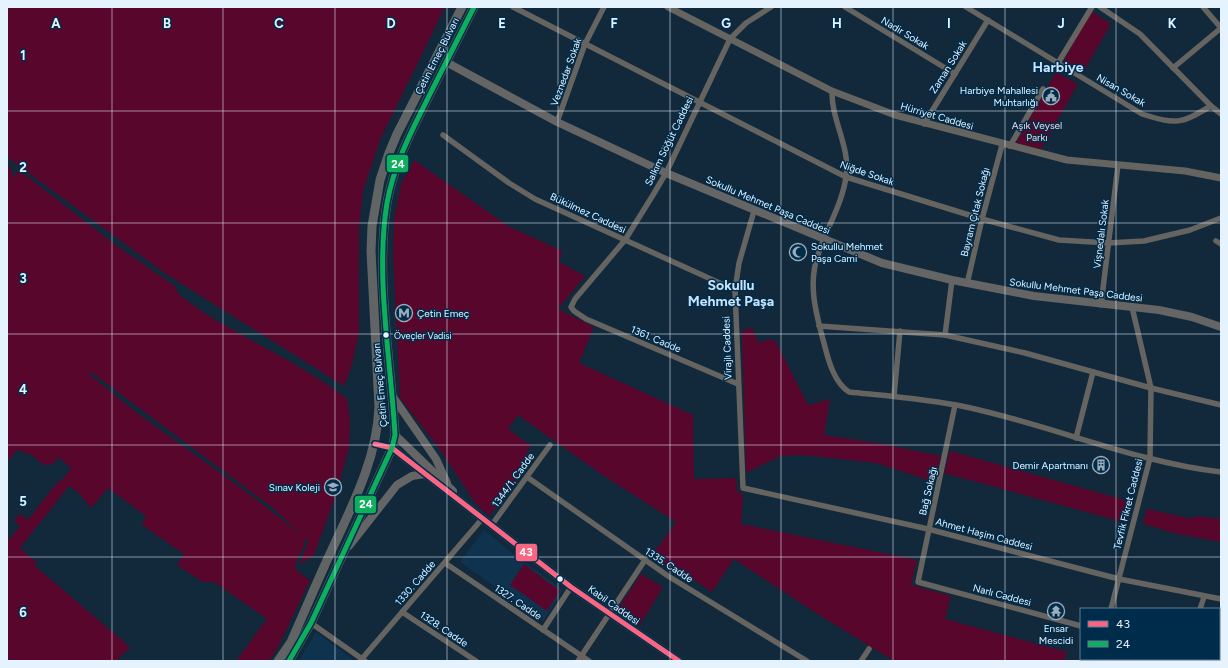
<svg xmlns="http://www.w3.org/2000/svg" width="1228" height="668" font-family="Figtree,sans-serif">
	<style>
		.built { fill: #0f334f }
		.green { fill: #59062c; fill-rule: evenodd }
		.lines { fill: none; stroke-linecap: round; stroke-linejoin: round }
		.minor { stroke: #656461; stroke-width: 5.5 }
		.tertiary { stroke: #656461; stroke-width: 7 }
		.secondary { stroke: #656565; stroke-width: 8 }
		.primary { stroke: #606465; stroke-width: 9 }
		.bus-1-casing { stroke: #002c4b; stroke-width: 8 }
		.bus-2-casing { stroke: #002c4b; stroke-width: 8 }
		.bus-1 { stroke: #fa6682; stroke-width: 5 }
		.bus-2 { stroke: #0daf5c; stroke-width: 5 }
		.grid { fill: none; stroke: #e5f3ff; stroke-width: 1; stroke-opacity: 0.55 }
		.bus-dot { fill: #e5f3ff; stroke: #002c4b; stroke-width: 1.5 }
		.labels { text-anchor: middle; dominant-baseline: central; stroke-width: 3; stroke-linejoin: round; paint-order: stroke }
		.bus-label { font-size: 9px; fill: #e5f3ff; stroke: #002c4b; text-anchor: start }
		.street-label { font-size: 10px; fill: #e5f3ff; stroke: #002c4b }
		.poi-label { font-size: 10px; fill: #e5f3ff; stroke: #002c4b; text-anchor: end }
		.park-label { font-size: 10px; fill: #f7d5db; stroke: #002c4b }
		.district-label { font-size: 14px; font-weight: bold; fill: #c7e2fb; stroke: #002c4b }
		.grid-label { font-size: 13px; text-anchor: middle; font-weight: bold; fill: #e5f3ff; stroke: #002c4b; stroke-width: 3; stroke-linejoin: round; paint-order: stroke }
		.line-badge { stroke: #002c4b; stroke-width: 1.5 }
		.badge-label { font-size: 11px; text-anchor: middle; font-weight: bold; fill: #fff }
	</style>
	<rect width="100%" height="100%" fill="#11293a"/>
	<g class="built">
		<path d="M 484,530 L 511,552 L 563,590 L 543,621 L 460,562 Z"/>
		<path d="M 316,632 L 352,659 L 351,661 L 299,661 Z"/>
	</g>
	<g class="green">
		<path d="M 7,7 L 445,7 L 380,140 L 363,191 L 359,228 L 359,333 L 351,368 L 344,386 L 166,274 L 7,157 Z"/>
		<path d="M 1091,11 L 1111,24 L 1082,74 L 1063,62 Z"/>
		<path d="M 1056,72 L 1078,84 L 1041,149 L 1016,143 Z"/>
		<path d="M 414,160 L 508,226 L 562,251 L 559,262 L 585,276 L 558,309 L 594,327 L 579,363 L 693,415 L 694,479 L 736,478 L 737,491 L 743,495 L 741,524 L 917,560 L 911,585 L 951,596 L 945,619 L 1067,652 L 1064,661 L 894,661 L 816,613 L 734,559 L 712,592 L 688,576 L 682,577 L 652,556 L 676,522 L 601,474 L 518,415 L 508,429 L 531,446 L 526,453 L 530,462 L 489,516 L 476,504 L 438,447 L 400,398 L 393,254 L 394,220 L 401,184 Z"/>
		<path d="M 7,165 L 13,170 L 11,173 L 14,176 L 19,170 L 113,243 L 176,287 L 178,294 C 192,304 206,315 221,323 C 263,348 308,368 347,399 L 350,418 L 349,448 L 334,500 L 314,555 L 300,565 L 308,541 L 304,537 C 308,549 291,560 297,571 L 310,580 L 278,647 L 269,661 L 236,661 L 267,619 L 214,582 L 203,582 L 177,565 L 184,554 L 142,525 L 146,516 L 108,488 L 91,508 L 77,491 L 69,486 L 20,548 L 37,563 L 35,566 L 130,647 L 116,661 L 7,661 L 7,542 L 20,526 L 14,520 L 20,514 L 28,520 L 55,485 L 65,477 L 71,468 L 58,457 L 53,464 L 44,465 L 30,454 L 17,450 L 7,463 ZM 91,372 L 273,508 L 303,536 L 248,493 L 137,413 L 89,374 Z"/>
		<path d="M 752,327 L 758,343 L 770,339 L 776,342 L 808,405 L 830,399 L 824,435 L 882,444 L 941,456 L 934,482 L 876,463 L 804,455 L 780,456 L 746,473 L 742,331 Z"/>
		<path d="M 950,451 L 1132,502 L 1126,523 L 944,473 Z"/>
		<path d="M 1147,509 L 1193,519 L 1194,516 L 1221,519 L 1221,542 L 1178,534 L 1143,524 Z"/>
		<path d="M 524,564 L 560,591 L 547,611 L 510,585 Z"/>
		<path d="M 641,574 L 663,587 L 640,625 L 618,609 Z"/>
	</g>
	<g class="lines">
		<g class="minor">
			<path d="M 513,7 L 846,177 L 982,219 L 1059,240 L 1109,243 L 1144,241 L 1190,230 L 1221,218"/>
			<path d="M 845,7 L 955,74"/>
			<path d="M 966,7 L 1142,114 C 1177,125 1180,124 1211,106"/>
			<path d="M 1100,7 L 1140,34 L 1211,106 L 1221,114"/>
			<path d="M 1203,7 L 1221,28"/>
			<path d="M 1058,63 L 1092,7"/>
			<path d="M 1173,68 L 1221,28"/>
			<path d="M 832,91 C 831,120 851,148 846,177 C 842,205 826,229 818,255 C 807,285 817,317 825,347 C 829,363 835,383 849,392 C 888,396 928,399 966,407 C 1051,425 1134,462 1221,472"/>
			<path d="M 557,122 L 585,44 L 604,7"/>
			<path d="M 924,124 L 988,20"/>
			<path d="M 443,135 L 509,183 L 535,199 L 735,290"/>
			<path d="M 1010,146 L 1043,89"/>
			<path d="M 754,211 L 739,263 L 735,290 L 743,488 L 928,529 L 1119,579 L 1221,599"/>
			<path d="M 1216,241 L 1221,244"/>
			<path d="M 967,284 L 982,219 L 1002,145"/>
			<path d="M 1101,305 L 1118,165"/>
			<path d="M 819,326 L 945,335 L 1025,353 L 1151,388 L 1221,405"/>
			<path d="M 945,335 L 952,280"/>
			<path d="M 738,384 L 586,319 L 574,311 L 571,307 L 575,299 L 625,240 L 653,195 L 666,173 L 730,39 L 746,23 L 771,7"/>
			<path d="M 894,396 L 900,331"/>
			<path d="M 955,405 L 918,582 L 1081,626"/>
			<path d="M 1076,438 L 1093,372"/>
			<path d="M 527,477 L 668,576 L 807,661"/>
			<path d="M 491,526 L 550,445"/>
			<path d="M 445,563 L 589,661"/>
			<path d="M 1111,609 L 1150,458 L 1151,388 L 1132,307"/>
			<path d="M 1200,609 L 1204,597"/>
			<path d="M 402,612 L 476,661"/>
			<path d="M 311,623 L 365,661"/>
			<path d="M 543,630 L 571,587"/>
			<path d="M 1181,659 L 1185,661"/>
			<path d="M 360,661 L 482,519"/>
			<path d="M 578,661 L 645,560"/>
			<path d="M 861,661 L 869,649"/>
			<path d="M 1096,661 L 1097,659"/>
		</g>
		<path class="tertiary" d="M 668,7 L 832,91 L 895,115 L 1067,160 L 1185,171 L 1221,178"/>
		<g class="secondary">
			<path d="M 446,62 L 557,122 L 666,173 L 882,263 L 952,280 L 1034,296 L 1159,310 L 1192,317 L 1221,327"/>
			<path d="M 393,397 L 436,459 L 447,483"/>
			<path d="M 395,435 L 453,491"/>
			<path d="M 392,448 L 571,587 L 679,661"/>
			<path d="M 349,546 L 397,485 L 412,476 L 425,474"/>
		</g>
		<g class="primary">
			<path d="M 278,661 L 291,642 C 304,613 316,584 329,556 C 351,508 377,460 379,407 L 371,251 L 372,226 L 380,180 L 389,153 L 397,134 L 462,7"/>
			<path d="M 289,661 L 311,623 L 392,448 L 395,435 C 391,361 375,276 387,203 C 394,164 412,130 429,96 C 444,66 459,37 474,7"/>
		</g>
		<g class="bus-1-casing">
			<path id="bus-1" d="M 375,444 L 392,448 L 571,587 L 679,661"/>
		</g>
		<g class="bus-2-casing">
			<path id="bus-2" d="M 289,661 L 311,623 L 392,448 L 395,435 C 391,361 375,276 387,203 C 394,164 412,130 429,96 C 444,66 459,37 474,7"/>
		</g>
		<use href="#bus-1" class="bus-1"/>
		<use href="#bus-2" class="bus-2"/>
	</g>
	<path class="grid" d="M 112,7 L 112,661M 223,7 L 223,661M 335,7 L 335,661M 447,7 L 447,661M 558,7 L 558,661M 670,7 L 670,661M 781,7 L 781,661M 893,7 L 893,661M 1005,7 L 1005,661M 1116,7 L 1116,609M 7,111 L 1221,111M 7,223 L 1221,223M 7,334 L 1221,334M 7,445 L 1221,445M 7,557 L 1221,557M 1116,659 L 1116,661"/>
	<defs>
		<g id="civic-ring" transform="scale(0.9)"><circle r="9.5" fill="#002c4b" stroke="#9bacba" stroke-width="1.5"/><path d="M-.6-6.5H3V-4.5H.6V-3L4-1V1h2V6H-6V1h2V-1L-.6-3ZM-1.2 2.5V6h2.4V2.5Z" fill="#9bacba"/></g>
		<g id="mosque-ring" transform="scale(0.9)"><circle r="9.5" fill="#002c4b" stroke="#9bacba" stroke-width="1.5"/><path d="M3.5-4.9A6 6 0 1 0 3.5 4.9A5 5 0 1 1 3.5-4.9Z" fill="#9bacba"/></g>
		<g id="metro-ring" transform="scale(0.9)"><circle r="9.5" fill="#002c4b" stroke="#9bacba" stroke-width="1.5"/><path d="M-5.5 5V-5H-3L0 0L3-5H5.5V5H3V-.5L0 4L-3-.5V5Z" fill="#9bacba"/></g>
		<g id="building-ring" transform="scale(0.9)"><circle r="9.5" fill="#002c4b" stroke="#9bacba" stroke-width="1.5"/><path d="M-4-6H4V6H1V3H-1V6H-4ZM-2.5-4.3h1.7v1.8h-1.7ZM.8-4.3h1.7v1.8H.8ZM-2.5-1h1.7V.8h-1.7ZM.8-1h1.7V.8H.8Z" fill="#9bacba"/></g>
		<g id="school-ring" transform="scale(0.9)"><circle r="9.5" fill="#002c4b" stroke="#9bacba" stroke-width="1.5"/><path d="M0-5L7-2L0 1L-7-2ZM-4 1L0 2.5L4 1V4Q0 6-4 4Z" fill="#9bacba"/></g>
		<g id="temple-ring" transform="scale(0.9)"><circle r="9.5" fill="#002c4b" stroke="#9bacba" stroke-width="1.5"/><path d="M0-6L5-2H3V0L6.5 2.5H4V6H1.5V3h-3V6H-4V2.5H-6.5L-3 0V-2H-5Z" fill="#9bacba"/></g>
	</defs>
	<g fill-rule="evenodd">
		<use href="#civic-ring" x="1051" y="96"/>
		<use href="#mosque-ring" x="798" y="252"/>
		<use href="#metro-ring" x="404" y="313"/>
		<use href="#building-ring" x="1101" y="465"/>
		<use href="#school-ring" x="333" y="487"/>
		<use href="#temple-ring" x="1056" y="611"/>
	</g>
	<g class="bus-dot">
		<circle cx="386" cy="335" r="3.5"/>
		<circle cx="560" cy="579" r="3.5"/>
	</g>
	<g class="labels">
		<g class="bus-label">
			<text x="394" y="335">Öveçler Vadisi</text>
		</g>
		<g class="street-label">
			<text transform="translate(905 33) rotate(31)">Nadir Sokak</text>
			<text transform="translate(437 56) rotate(-63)">Çetin Emeç Bulvarı</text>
			<text transform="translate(948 67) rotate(-58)">Zaman Sokak</text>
			<text transform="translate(566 72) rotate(-70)">Veznedar Sokak</text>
			<text transform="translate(1121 90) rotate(30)">Nisan Sokak</text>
			<text transform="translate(937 116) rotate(16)">Hürriyet Caddesi</text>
			<text transform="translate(669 141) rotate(-64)">Salkım Söğüt Caddesi</text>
			<text transform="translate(867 173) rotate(19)">Niğde Sokak</text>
			<text transform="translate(768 205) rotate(23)">Sokullu Mehmet Paşa Caddesi</text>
			<text transform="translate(975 212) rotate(-76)">Bayram Çıtak Sokağı</text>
			<text transform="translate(588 213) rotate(25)">Bükülmez Caddesi</text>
			<text transform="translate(1101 234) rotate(-83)">Vişnedalı Sokak</text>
			<text transform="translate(1076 290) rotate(7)">Sokullu Mehmet Paşa Caddesi</text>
			<text transform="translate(656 339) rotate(23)">1361. Cadde</text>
			<text transform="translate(727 348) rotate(-92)">Virajlı Caddesi</text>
			<text transform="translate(380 385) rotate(-95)">Çetin Emeç Bulvarı</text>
			<text transform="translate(513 480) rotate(-54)">1344/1. Cadde</text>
			<text transform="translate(928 491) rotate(-77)">Bağ Sokağı</text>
			<text transform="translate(1128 504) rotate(-76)">Tevfik Fikret Caddesi</text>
			<text transform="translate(984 534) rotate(15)">Ahmet Haşim Caddesi</text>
			<text transform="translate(669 565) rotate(33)">1335. Cadde</text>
			<text transform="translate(415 583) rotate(-49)">1330. Cadde</text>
			<text transform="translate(1002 595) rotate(15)">Narlı Caddesi</text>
			<text transform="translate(518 602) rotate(34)">1327. Cadde</text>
			<text transform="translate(614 605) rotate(35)">Kabil Caddesi</text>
			<text transform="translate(444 629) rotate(34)">1328. Cadde</text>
		</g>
		<g class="poi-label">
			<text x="1038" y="90">Harbiye Mahallesi<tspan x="1038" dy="12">Muhtarlığı</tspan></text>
			<text x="811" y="246" text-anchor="start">Sokullu Mehmet<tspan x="811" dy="12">Paşa Cami</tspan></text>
			<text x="417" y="313" text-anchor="start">Çetin Emeç</text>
			<text x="1088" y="465">Demir Apartmanı</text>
			<text x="320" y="487">Sınav Koleji</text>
			<text x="1056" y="628" text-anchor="middle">Ensar<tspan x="1056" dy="12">Mescidi</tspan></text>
		</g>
		<g class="park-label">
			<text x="1037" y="125">Aşık Veysel<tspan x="1037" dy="12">Parkı</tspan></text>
		</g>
		<g class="district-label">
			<text x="1058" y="67">Harbiye</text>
			<text x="731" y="285">Sokullu<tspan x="731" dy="16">Mehmet Paşa</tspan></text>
		</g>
	</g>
	<g class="grid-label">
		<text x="56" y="28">A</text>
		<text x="167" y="28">B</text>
		<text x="279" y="28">C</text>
		<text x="391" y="28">D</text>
		<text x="502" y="28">E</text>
		<text x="614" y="28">F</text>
		<text x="726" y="28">G</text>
		<text x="837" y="28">H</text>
		<text x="949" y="28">I</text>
		<text x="1061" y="28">J</text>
		<text x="1172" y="28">K</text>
		<text x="23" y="60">1</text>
		<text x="23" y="172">2</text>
		<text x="23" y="283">3</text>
		<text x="23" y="394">4</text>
		<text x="23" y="506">5</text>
		<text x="23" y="617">6</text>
	</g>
	<g class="line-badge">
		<rect x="386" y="154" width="23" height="19" rx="4" fill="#0daf5c"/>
		<rect x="354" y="495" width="23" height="19" rx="4" fill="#0daf5c"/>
		<rect x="515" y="543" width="23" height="19" rx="4" fill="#fa6682"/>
	</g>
	<g class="badge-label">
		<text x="398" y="168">24</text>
		<text x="366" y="508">24</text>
		<text x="526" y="556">43</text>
	</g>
	<rect width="1228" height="668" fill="none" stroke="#e5f3ff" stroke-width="16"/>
	<rect x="1080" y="608" width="140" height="52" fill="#002c4b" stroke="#5c7c93"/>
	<rect x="1088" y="621" width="20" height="6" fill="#fa6682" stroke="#5c7c93"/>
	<text x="1116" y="628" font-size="12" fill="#e5f3ff">43</text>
	<rect x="1088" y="641" width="20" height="6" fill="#0daf5c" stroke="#5c7c93"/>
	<text x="1116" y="648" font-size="12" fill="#e5f3ff">24</text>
</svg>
